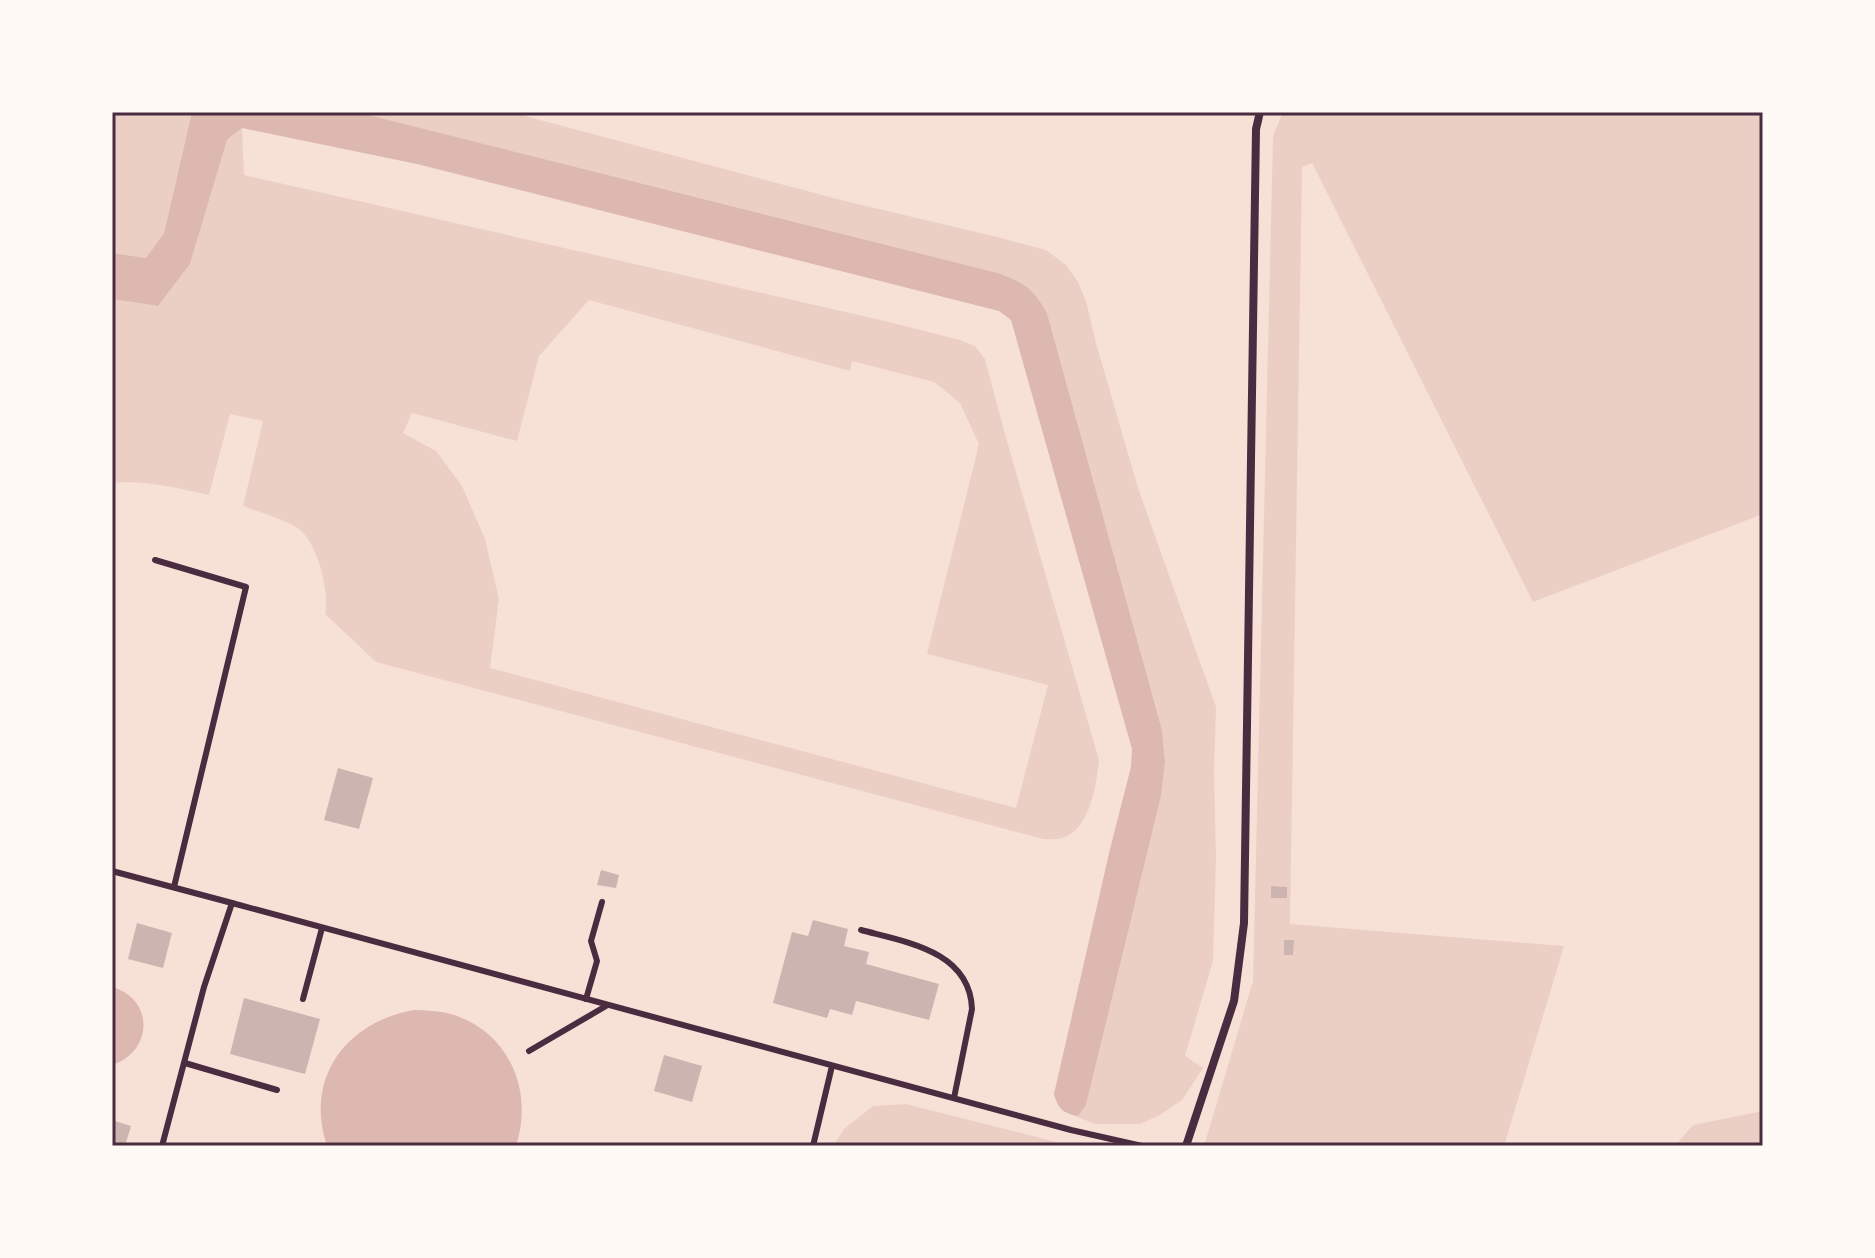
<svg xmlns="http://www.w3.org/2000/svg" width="1875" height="1258" font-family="'DM Sans',sans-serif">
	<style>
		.green { fill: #ebcfc5; fill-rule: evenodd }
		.water { fill: #dcb8b0 }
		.building { fill: #ccb4b1 }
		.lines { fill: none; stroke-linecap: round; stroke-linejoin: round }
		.service { stroke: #4a2c40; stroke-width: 6 }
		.minor { stroke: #4a2c40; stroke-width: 8 }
		.neatline { fill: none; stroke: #4a2c40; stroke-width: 3 }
	</style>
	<rect width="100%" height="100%" fill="#f7e1d7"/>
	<g class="green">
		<path d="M 112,112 L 192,112 L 164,233 L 146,258 L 112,253 Z"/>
		<path d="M 357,112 L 510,112 L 845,201 L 993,236 L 1046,250 L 1066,265 L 1078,282 L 1086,301 L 1096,343 L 1138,488 L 1216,707 L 1214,773 L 1216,858 L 1213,961 L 1185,1056 L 1203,1068 L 1182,1100 L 1160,1115 L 1140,1124 L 1095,1124 L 1070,1114 L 1078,1116 L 1086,1105 L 1161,796 L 1165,762 L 1162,730 L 1047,313 C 1032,287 1026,284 998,273 Z"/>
		<path d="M 1283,112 L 1763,112 L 1763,514 L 1533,602 L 1312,163 L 1302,167 L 1290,924 L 1564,946 L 1504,1146 L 1204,1146 L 1253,981 L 1273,136 Z"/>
		<path d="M 242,128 L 244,175 L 885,321 L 960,340 L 975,346 L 985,359 L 1005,434 L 1099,760 C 1096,785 1091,829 1062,838 C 1057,840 1049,839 1043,839 L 376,662 L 325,614 C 330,592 317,539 296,527 C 280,518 261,513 243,506 L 263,421 L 230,414 L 209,495 C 176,488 146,480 112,483 L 112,299 L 158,306 L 190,264 L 227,140 ZM 589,300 L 850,371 L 852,361 L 934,382 L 960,403 L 979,444 L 927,654 L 1048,685 L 1016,808 L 490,668 L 499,599 L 485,539 L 462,486 L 436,451 L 403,433 L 412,413 L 517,441 L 539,356 Z"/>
		<path d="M 906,1104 L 1072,1146 L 833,1146 L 844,1129 L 873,1106 Z"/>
		<path d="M 1763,1111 L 1763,1142 L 1750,1146 L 1675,1146 L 1693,1125 Z"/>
	</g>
	<g class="water">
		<path d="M 192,112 L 357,112 L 998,273 C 1026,284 1032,287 1047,313 L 1162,730 L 1165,762 L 1161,796 L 1086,1105 L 1078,1116 C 1063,1113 1058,1109 1054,1094 L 1110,849 L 1131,767 L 1132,749 L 1011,320 L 999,311 L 417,164 L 242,128 L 227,140 L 190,264 L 158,306 L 112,299 L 112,253 L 146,258 L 164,233 Z"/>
		<path d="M 112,987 C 155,999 153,1052 112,1065 Z"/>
		<path d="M 414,1010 C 426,1010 439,1011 451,1014 C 509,1031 534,1091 516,1146 L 327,1146 C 304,1078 346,1022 414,1010 Z"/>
	</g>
	<g class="building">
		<path d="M 338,768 L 373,778 L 359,829 L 324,820 Z"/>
		<path d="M 601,870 L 619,875 L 616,888 L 597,885 Z"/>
		<path d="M 1271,886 L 1287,887 L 1287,898 L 1271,898 Z"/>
		<path d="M 813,920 L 848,929 L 844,946 L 869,952 L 866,964 L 939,984 L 929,1020 L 856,1001 L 852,1015 L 830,1009 L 827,1018 L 773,1003 L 792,932 L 808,936 Z"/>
		<path d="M 137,923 L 172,933 L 163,968 L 128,959 Z"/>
		<path d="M 1284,940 L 1294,940 L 1293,955 L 1284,955 Z"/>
		<path d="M 244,998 L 320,1019 L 305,1074 L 230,1054 Z"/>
		<path d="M 664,1055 L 702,1066 L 692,1102 L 654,1091 Z"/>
		<path d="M 112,1120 L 131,1126 L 125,1146 L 112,1146 Z"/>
	</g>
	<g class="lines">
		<g class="service">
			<path d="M 155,560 L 246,587 L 174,887"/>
			<path d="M 112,871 L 232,903"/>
			<path d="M 861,930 C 906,942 970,951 972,1009 L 954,1098"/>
			<path d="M 303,999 L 322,928"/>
			<path d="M 586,999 L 597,961 L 591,941 L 602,902"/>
			<path d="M 529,1051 L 606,1006"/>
			<path d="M 185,1063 L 277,1090"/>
			<path d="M 162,1146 L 204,987 L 232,903 L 1071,1130 L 1142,1146"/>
			<path d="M 813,1146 L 832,1066"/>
		</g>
		<path class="minor" d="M 1186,1146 L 1234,1001 L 1244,923 L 1256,129 L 1260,112"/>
	</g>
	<rect width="1875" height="1258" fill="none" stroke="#fffaf5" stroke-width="228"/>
	<rect x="114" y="114" width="1647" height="1030" class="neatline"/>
</svg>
